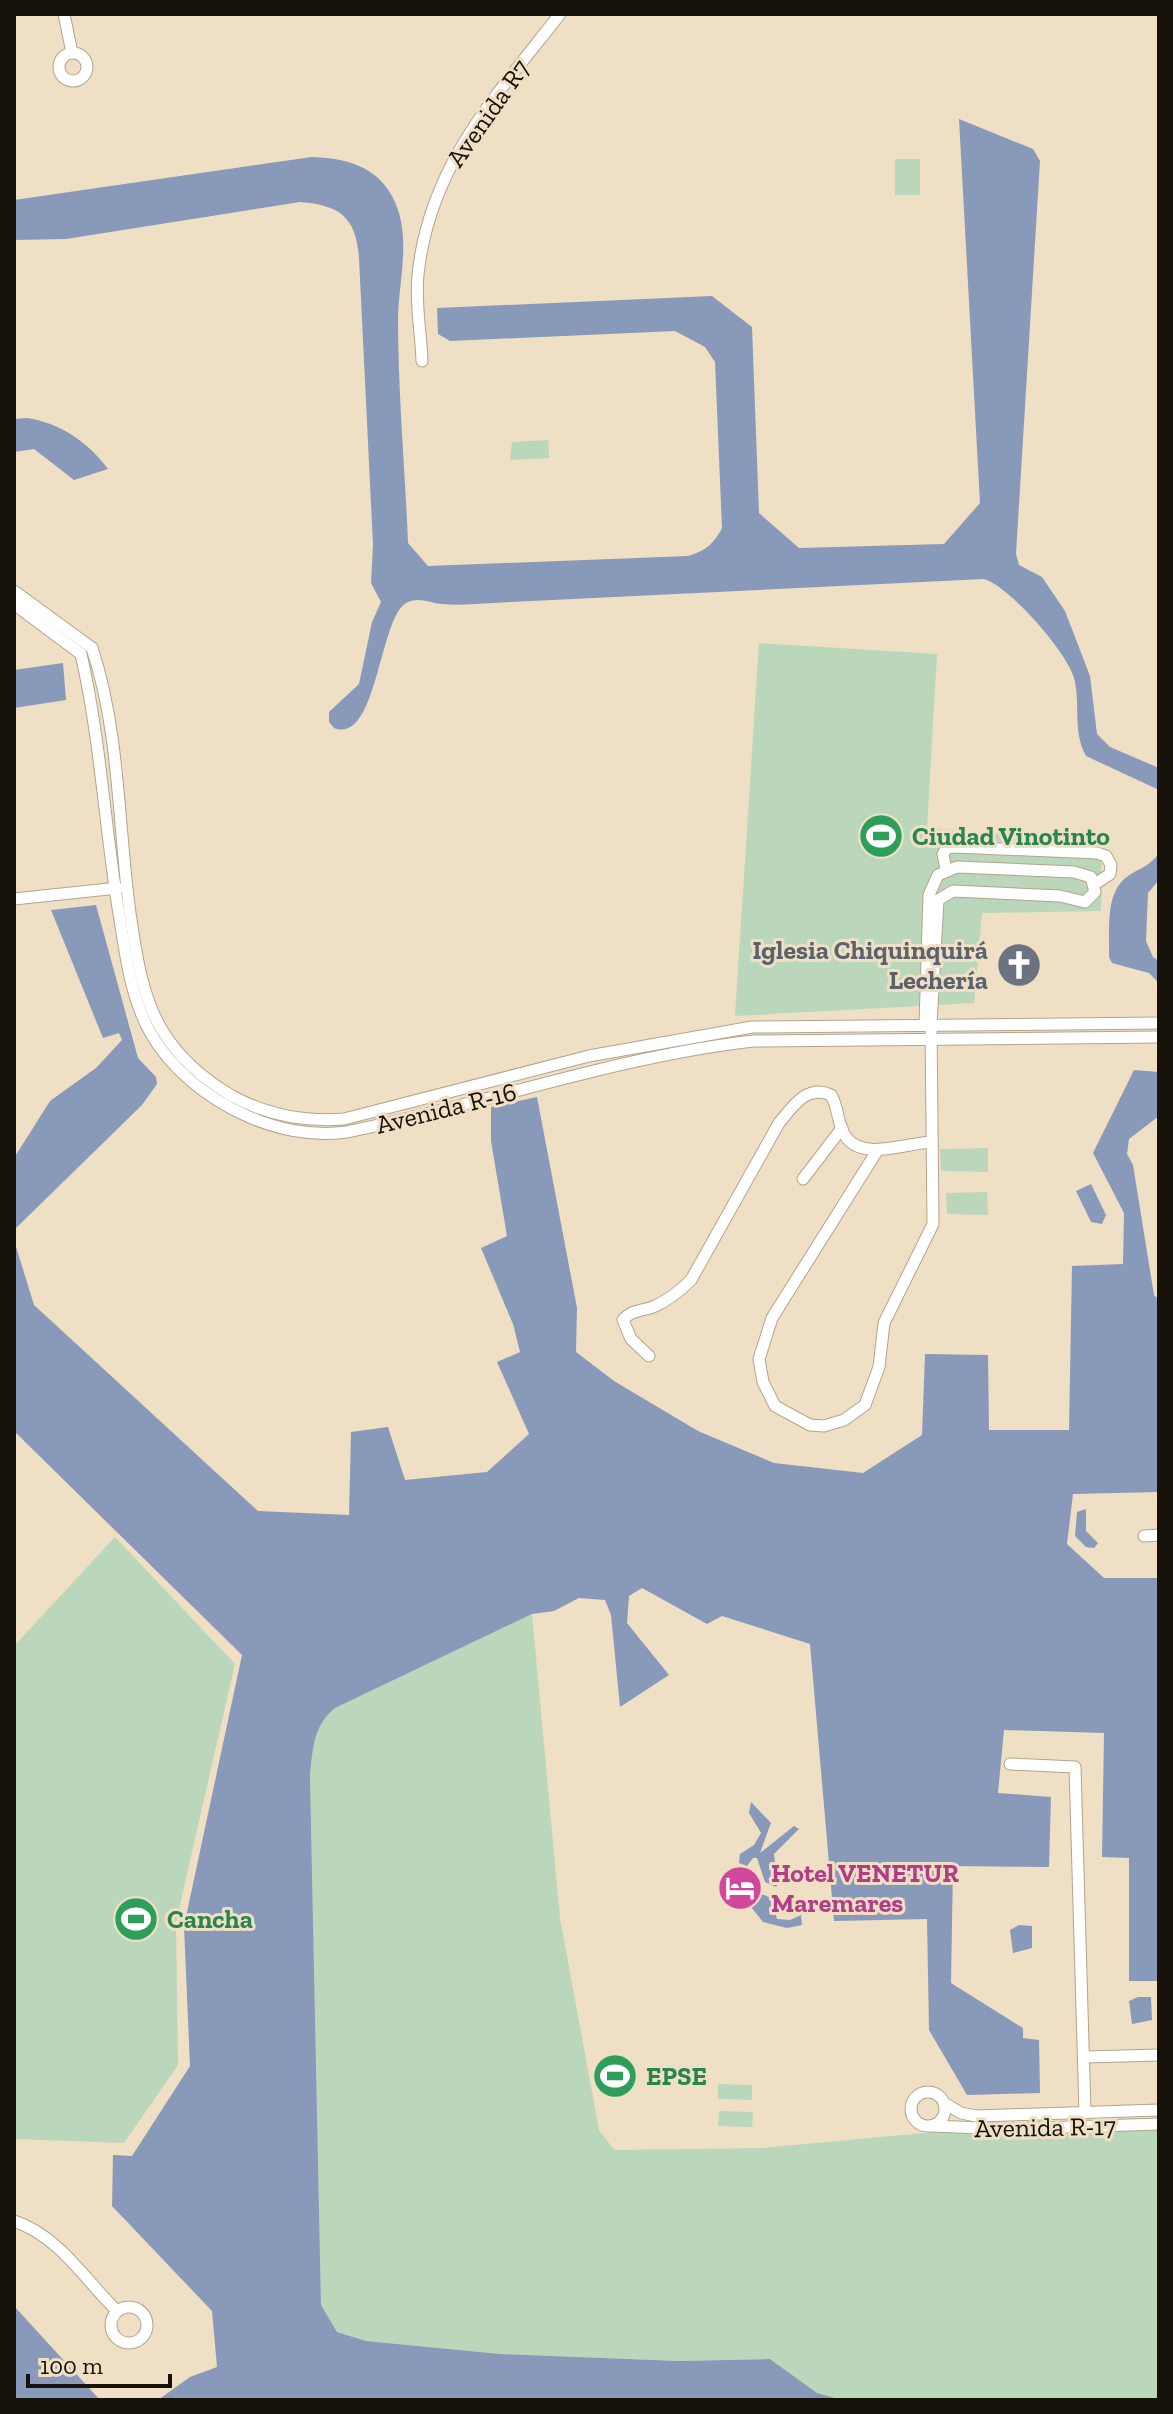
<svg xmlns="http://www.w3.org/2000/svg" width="1173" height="2414" font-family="'Zilla Slab',serif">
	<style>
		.green { fill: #bad7bc }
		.water { fill: #8999b9 }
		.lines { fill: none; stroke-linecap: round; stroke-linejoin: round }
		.minor-casing { stroke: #b3a48c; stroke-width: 13 }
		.minor { stroke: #fff; stroke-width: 11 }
		.labels { text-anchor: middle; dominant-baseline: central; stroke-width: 6; stroke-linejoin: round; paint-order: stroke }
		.street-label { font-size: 26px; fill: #171209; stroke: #efdfc5 }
		.leisure-label { font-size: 26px; font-weight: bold; fill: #27864d; stroke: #efdfc5; text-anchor: start }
		.worship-label { font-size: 26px; font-weight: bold; fill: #5b616d; stroke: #efdfc5; text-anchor: end }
		.hotel-label { font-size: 26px; font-weight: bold; fill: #b23c85; stroke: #efdfc5; text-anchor: start }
	</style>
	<rect width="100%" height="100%" fill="#efdfc5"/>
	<g class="green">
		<rect x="895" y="159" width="25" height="36"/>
		<path d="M 548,440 L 549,458 L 510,460 L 512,442 Z"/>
		<path d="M 759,643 L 937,654 L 927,828 L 1102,843 L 1101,911 L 982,913 L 974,1003 L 735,1016 Z"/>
		<path d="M 988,1148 L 988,1172 L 941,1171 L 940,1149 Z"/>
		<path d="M 987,1192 L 988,1215 L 947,1214 L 946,1193 Z"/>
		<path d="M 115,1537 L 235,1664 L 176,1922 L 178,2065 L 124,2143 L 14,2139 L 14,1646 Z"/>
		<path d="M 532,1614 L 560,1918 L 599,2130 L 614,2150 L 761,2148 L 934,2132 L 1159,2126 L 1159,2400 L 842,2400 L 817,2393 L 770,2359 L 679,2361 L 500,2354 L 366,2341 L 337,2332 L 321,2305 L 310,1775 C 313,1749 313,1726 335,1708 Z"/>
		<path d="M 718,2084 L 752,2085 L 752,2100 L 718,2099 Z"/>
		<path d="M 719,2111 L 753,2112 L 752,2127 L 718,2126 Z"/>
	</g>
	<g class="water">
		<path d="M 959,119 L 1033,149 L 1040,161 L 1016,554 L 1019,565 L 1042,577 L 1065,611 L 1090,676 L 1097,734 L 1110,747 L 1159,768 L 1159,790 L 1086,756 C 1072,730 1081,705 1074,678 C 1067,652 1009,586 984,579 L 511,602 C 489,603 464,606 442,604 C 430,603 418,596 406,603 C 379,619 377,745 334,728 L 329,722 L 329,712 L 359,684 L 372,622 L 381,602 L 371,583 L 373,545 L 359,258 C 356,217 340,205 300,202 L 66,239 L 14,240 L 14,200 L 312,157 C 345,158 377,166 393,198 C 412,235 399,278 398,318 C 398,393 405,469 408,543 L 428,566 L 688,556 C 705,551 714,544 722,528 L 715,362 L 705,347 L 675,331 L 450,341 L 438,334 L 437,308 L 712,296 L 752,327 L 759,513 L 799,548 L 944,544 L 980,503 Z"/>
		<path d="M 27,418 C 60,423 88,442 108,469 L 74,480 L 34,449 L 14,452 L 14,419 Z"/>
		<path d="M 63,663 L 66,700 L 14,708 L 14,670 Z"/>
		<path d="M 1159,853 L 1159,880 L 1148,893 L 1146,941 L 1153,957 L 1159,961 L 1159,983 L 1149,973 L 1112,963 L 1109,957 C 1110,932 1104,892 1128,876 C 1140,868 1150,866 1159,853 Z"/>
		<path d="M 96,905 L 138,1058 L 156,1077 L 157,1084 L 142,1105 L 14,1230 L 14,1158 L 50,1101 L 96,1068 L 122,1040 L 119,1033 L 103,1038 L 51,910 Z"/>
		<path d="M 1134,1070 L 1159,1072 L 1159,1116 L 1129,1139 L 1127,1154 L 1133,1165 L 1154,1295 L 1159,1300 L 1159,1492 L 1073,1494 L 1067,1544 L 1104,1578 L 1159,1578 L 1159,1981 L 1129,1981 L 1129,1858 L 1102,1857 L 1104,1733 L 1004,1730 L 998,1793 L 1051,1797 L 1049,1867 L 953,1866 L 951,1983 L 1023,2028 L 1023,2038 L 1039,2040 L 1040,2093 L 967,2095 L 929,2030 L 927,1919 L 834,1921 L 810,1644 L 722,1616 L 707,1624 L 642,1588 L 629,1596 L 627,1623 L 669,1675 L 620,1707 L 611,1615 L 605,1600 L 579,1598 L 554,1611 L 532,1614 L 335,1708 C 313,1726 313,1749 310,1775 L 321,2305 L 337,2332 L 366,2341 L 500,2354 L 679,2361 L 770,2359 L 817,2393 L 842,2400 L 158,2400 L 190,2377 L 217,2367 L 212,2311 L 112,2206 L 113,2155 L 132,2156 L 190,2066 L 184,1926 L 242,1655 L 14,1431 L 14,1240 L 34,1305 L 258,1511 L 349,1515 L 351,1432 L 388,1427 L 405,1480 L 487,1472 L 529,1434 L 497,1362 L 520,1352 L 513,1324 L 481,1248 L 507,1236 L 491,1141 L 491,1107 L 537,1097 L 577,1308 L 576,1352 L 614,1381 L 698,1431 L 774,1463 L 863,1473 L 922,1435 L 925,1354 L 988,1355 L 989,1430 L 1069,1430 L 1072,1266 L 1123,1264 L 1124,1213 L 1093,1153 Z"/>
		<path d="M 1091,1184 L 1106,1215 L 1102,1224 L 1091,1222 L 1076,1191 Z"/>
		<path d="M 1086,1509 L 1086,1531 L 1098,1543 L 1094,1548 L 1086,1547 L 1075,1536 L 1077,1512 Z"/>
		<path d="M 751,1802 L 771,1823 L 760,1853 L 794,1826 L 799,1829 L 774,1854 L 776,1870 L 768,1880 L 780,1881 L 776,1887 L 765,1882 L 757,1858 L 753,1858 L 747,1866 L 739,1863 L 740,1854 L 754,1845 L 761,1833 L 749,1813 Z"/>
		<path d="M 733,1868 L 742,1873 L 730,1874 L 728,1881 C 737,1892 759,1890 772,1899 L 777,1919 L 790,1920 L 801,1915 L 802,1925 L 787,1928 L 763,1922 L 739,1892 L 725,1885 L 724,1877 Z"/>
		<path d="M 1019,1925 L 1032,1926 L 1032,1948 L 1013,1953 L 1010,1930 Z"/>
		<path d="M 1138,1997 L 1151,1997 L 1152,2020 L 1132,2024 L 1129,2001 Z"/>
		<path d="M 14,2306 L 100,2400 L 14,2400 Z"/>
	</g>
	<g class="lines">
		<g class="minor-casing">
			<g id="minor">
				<path d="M 64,14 L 72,53"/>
				<circle cx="73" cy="67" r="14"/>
				<path d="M 422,361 C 421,332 415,303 418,275 C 429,166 496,96 560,14"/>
				<path d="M 14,591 L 92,648"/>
				<path d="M 14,604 L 81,654"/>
				<path d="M 92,648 C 120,732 118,826 130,913 C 136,952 141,995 162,1030 C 178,1057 205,1080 232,1096 C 267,1115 305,1122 344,1119 L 589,1056 L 752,1027 L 1159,1023"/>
				<path d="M 81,654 C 101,741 105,832 120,920 C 126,958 131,997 150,1032 C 170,1068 207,1098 245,1115 C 275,1129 312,1137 346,1132 C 483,1105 614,1057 753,1041 L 1159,1037"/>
				<path d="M 946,869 L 943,854 L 947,848 L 955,847 L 1097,853 L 1106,856 L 1111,865 L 1110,874 L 1095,884"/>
				<path d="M 14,899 L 118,888"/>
				<path d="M 877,1151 L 772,1318 L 759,1359 L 763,1382 L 775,1406 L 810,1425 L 824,1426 L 844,1420 L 865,1405 L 879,1367 L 884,1323 L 933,1224 L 931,1025 L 938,900 L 953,891 L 1060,896 L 1085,902 L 1095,892 L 1091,877 L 1074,872 L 957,867 L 938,875 L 929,895 L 925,1025"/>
				<path d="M 803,1179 L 842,1128"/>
				<path d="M 649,1356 L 631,1339 L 623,1320 C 631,1310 641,1311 653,1307 C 667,1301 680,1291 691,1280 L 779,1123 C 793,1106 807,1084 831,1095 C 839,1108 837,1125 846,1137 C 863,1161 907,1143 931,1142"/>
				<path d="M 1144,1536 L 1159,1535"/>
				<path d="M 1010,1764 L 1075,1767 L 1085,2113"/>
				<path d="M 1085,2057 L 1159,2055"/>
				<circle cx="928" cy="2109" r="17"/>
				<path d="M 944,2103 L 961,2113 L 976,2116 L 1159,2110"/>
				<path d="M 931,2126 L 1009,2129 L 1159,2124"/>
				<path d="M 14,2221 C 59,2236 85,2280 117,2311"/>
				<circle cx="129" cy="2325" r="18"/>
			</g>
		</g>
		<use href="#minor" class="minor"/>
	</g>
	<defs>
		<g id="stadium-disc" transform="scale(2.3)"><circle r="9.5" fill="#2e9e5b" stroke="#efdfc5"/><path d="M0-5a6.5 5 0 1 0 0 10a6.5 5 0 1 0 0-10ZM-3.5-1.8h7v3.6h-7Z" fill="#fff"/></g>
		<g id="church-disc" transform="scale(2.3)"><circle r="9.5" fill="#6b7280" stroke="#efdfc5"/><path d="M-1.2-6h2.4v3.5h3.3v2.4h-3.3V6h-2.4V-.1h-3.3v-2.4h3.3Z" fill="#fff"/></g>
		<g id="hotel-disc" transform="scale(2.3)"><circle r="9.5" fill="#d1479c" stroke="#efdfc5"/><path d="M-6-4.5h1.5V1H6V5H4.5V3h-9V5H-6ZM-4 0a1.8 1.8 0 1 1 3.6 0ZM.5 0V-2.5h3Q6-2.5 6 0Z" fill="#fff"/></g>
	</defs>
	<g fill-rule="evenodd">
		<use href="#stadium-disc" x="881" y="836"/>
		<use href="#church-disc" x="1019" y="965"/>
		<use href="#hotel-disc" x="740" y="1888"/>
		<use href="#stadium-disc" x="136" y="1919"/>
		<use href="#stadium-disc" x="615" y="2076"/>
	</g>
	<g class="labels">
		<g class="street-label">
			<text transform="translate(488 113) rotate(-55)">Avenida R7</text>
			<text transform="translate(446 1108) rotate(-14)">Avenida R-16</text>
			<text transform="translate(1045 2127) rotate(-1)">Avenida R-17</text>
		</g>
		<g class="leisure-label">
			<text x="912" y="836">Ciudad Vinotinto</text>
			<text x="167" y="1919">Cancha</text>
			<text x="646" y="2076">EPSE</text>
		</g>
		<g class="worship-label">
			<text x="988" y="950">Iglesia Chiquinquirá<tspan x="988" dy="30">Lechería</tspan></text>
		</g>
		<g class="hotel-label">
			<text x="771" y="1873">Hotel VENETUR<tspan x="771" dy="30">Maremares</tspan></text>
		</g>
	</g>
	<rect width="1173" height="2414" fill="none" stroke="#171209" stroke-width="32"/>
	<path d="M28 2374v12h142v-12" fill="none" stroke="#171209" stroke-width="4"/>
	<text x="40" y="2374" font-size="24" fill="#171209" stroke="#efdfc5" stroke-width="6" paint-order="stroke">100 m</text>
</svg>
